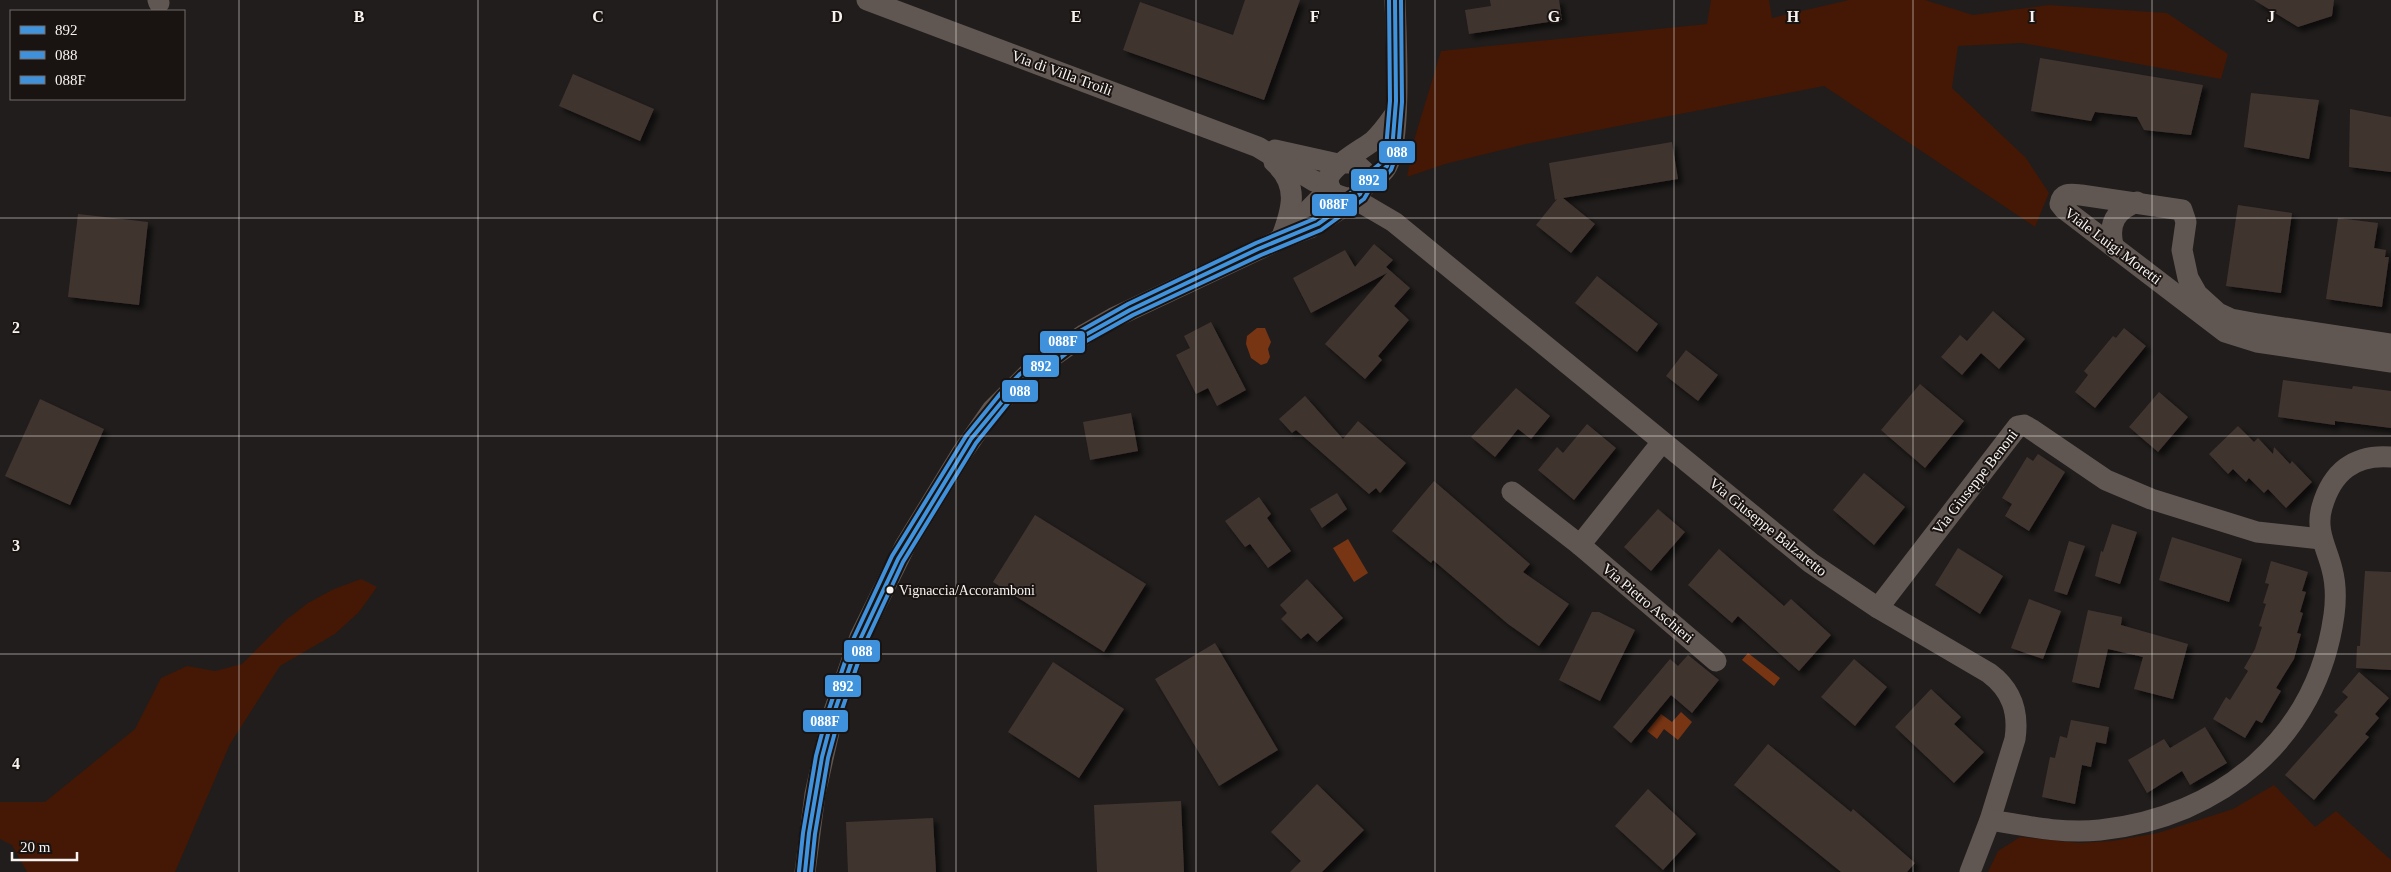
<svg xmlns="http://www.w3.org/2000/svg" width="2391" height="872" font-family="'Times New Roman',serif">
	<style>
		.green { fill: #441804 }
		.water { fill: #783514 }
		.building { fill: #41342f; filter: url(#shadow) }
		.lines { fill: none; stroke-linecap: round; stroke-linejoin: round }
		.minor { stroke: #615752; stroke-width: 21 }
		.bus-1-casing { stroke: #191311; stroke-width: 8 }
		.bus-2-casing { stroke: #191311; stroke-width: 8 }
		.bus-3-casing { stroke: #191311; stroke-width: 8 }
		.bus-1 { stroke: #4094de; stroke-width: 4 }
		.bus-2 { stroke: #4091dc; stroke-width: 4 }
		.bus-3 { stroke: #4091dc; stroke-width: 4 }
		.grid { fill: none; stroke: #f7f3f1; stroke-width: 1; stroke-opacity: 0.55 }
		.bus-dot { fill: #f7f3f1; stroke: #191311; stroke-width: 2 }
		.labels { text-anchor: middle; dominant-baseline: central; stroke-width: 4; stroke-linejoin: round; paint-order: stroke }
		.bus-label { font-size: 14px; fill: #f7f3f1; stroke: #191311; text-anchor: start }
		.street-label { font-size: 15px; fill: #f7f3f1; stroke: #191311 }
		.grid-label { font-size: 16px; text-anchor: middle; font-weight: bold; fill: #f7f3f1; stroke: #191311; stroke-width: 4; stroke-linejoin: round; paint-order: stroke }
		.line-badge { stroke: #191311; stroke-width: 2 }
		.badge-label { font-size: 14px; text-anchor: middle; font-weight: bold; fill: #fff }
	</style>
	<defs>
		<filter id="shadow"><feDropShadow dx="4.5" dy="4.5" stdDeviation="2.5" flood-color="#0009"/></filter>
	</defs>
	<rect width="100%" height="100%" fill="#201d1c"/>
	<g class="green">
		<path d="M 1711,0 L 1769,0 L 1772,18 L 1849,0 L 1925,0 L 1973,15 L 2049,5 L 2167,13 L 2228,54 L 2221,79 L 2022,43 L 1958,46 L 1952,88 L 2026,158 L 2049,193 L 2035,227 L 1824,86 L 1526,144 L 1445,164 L 1407,177 L 1415,137 L 1441,51 L 1707,24 Z"/>
		<path d="M 361,579 L 377,587 L 359,612 L 335,634 L 280,666 L 230,744 L 175,872 L 27,872 L 12,845 L 0,839 L 0,802 L 45,802 L 135,729 L 161,678 L 187,666 L 215,671 L 242,664 L 286,620 L 308,603 L 334,589 Z"/>
		<path d="M 2274,785 L 2315,827 L 2336,811 L 2391,860 L 2391,872 L 1988,872 L 1998,851 L 2020,837 L 2079,843 L 2112,841 L 2158,833 L 2233,809 Z"/>
	</g>
	<g class="water">
		<path d="M 1257,328 L 1265,328 L 1271,342 L 1268,349 L 1270,357 L 1267,363 L 1261,365 L 1251,358 L 1246,344 L 1247,336 Z"/>
		<path d="M 1348,539 L 1368,573 L 1354,582 L 1333,548 Z"/>
		<path d="M 1748,653 L 1780,678 L 1774,686 L 1742,660 Z"/>
		<path d="M 1681,712 L 1692,722 L 1678,740 L 1664,729 L 1657,739 L 1647,731 L 1661,714 L 1672,722 Z"/>
	</g>
	<g class="building">
		<path d="M 1245,0 L 1300,0 L 1264,100 L 1123,50 L 1140,2 L 1233,35 Z"/>
		<path d="M 1490,0 L 1559,0 L 1562,20 L 1469,34 L 1465,10 L 1491,6 Z"/>
		<path d="M 2254,0 L 2334,0 L 2332,16 L 2298,27 Z"/>
		<path d="M 2040,58 L 2203,85 L 2191,135 L 2144,130 L 2137,117 L 2095,112 L 2091,121 L 2031,111 Z"/>
		<path d="M 573,74 L 654,109 L 640,141 L 559,106 Z"/>
		<path d="M 2251,93 L 2319,100 L 2309,159 L 2244,147 Z"/>
		<path d="M 2350,109 L 2391,117 L 2391,172 L 2349,167 Z"/>
		<path d="M 1672,142 L 1678,179 L 1563,198 L 1595,224 L 1571,253 L 1536,225 L 1557,199 L 1555,200 L 1549,163 Z"/>
		<path d="M 2238,205 L 2292,213 L 2281,293 L 2226,286 Z"/>
		<path d="M 78,214 L 148,222 L 139,305 L 68,297 Z"/>
		<path d="M 2338,218 L 2378,223 L 2374,248 L 2386,250 L 2385,257 L 2389,257 L 2382,307 L 2326,299 Z"/>
		<path d="M 1374,244 L 1393,260 L 1386,267 L 1410,288 L 1394,306 L 1409,320 L 1378,356 L 1382,360 L 1365,379 L 1325,344 L 1387,273 L 1311,313 L 1293,278 L 1345,250 L 1355,267 Z"/>
		<path d="M 1597,276 L 1658,324 L 1637,352 L 1575,303 Z"/>
		<path d="M 1993,311 L 2025,339 L 1999,369 L 1981,353 L 1962,375 L 1941,357 L 1960,335 L 1967,341 Z"/>
		<path d="M 1211,322 L 1246,390 L 1217,406 L 1208,388 L 1196,394 L 1176,355 L 1190,348 L 1184,336 Z"/>
		<path d="M 2124,328 L 2146,346 L 2095,408 L 2075,392 L 2088,375 L 2084,371 L 2113,336 L 2116,338 Z"/>
		<path d="M 1686,350 L 1718,375 L 1698,401 L 1666,376 Z"/>
		<path d="M 2283,380 L 2352,389 L 2353,386 L 2391,391 L 2391,428 L 2335,421 L 2335,425 L 2278,417 Z"/>
		<path d="M 1920,384 L 1964,421 L 1925,468 L 1881,430 Z"/>
		<path d="M 1516,388 L 1550,416 L 1531,439 L 1518,429 L 1495,457 L 1471,437 Z"/>
		<path d="M 2159,392 L 2188,417 L 2158,452 L 2129,427 Z"/>
		<path d="M 1305,396 L 1343,439 L 1358,421 L 1406,463 L 1380,493 L 1376,488 L 1369,494 L 1296,430 L 1292,433 L 1279,419 Z"/>
		<path d="M 40,399 L 104,429 L 70,505 L 5,476 Z"/>
		<path d="M 1131,413 L 1138,451 L 1090,460 L 1083,422 Z"/>
		<path d="M 1587,424 L 1616,448 L 1574,500 L 1538,470 L 1557,447 L 1563,453 Z"/>
		<path d="M 2238,426 L 2254,442 L 2258,438 L 2273,454 L 2274,447 L 2290,464 L 2292,461 L 2312,482 L 2286,508 L 2268,489 L 2264,493 L 2249,478 L 2246,482 L 2233,469 L 2228,474 L 2209,454 Z"/>
		<path d="M 2038,454 L 2065,472 L 2029,531 L 2005,516 L 2012,504 L 2002,498 L 2027,457 L 2033,461 Z"/>
		<path d="M 1864,473 L 1905,507 L 1874,545 L 1833,510 Z"/>
		<path d="M 1434,481 L 1530,564 L 1523,572 L 1569,604 L 1539,646 L 1508,624 L 1433,560 L 1431,563 L 1392,531 Z"/>
		<path d="M 1337,493 L 1347,509 L 1322,528 L 1310,509 Z"/>
		<path d="M 1259,497 L 1271,514 L 1267,518 L 1291,551 L 1268,568 L 1250,544 L 1245,547 L 1225,521 Z"/>
		<path d="M 1658,509 L 1685,532 L 1651,571 L 1624,547 Z"/>
		<path d="M 1035,515 L 1146,584 L 1104,652 L 993,582 Z"/>
		<path d="M 2112,524 L 2137,532 L 2120,584 L 2095,576 L 2101,551 L 2103,552 Z"/>
		<path d="M 2172,537 L 2242,559 L 2229,602 L 2159,580 Z"/>
		<path d="M 2069,541 L 2085,546 L 2067,595 L 2054,591 Z"/>
		<path d="M 1958,548 L 2003,576 L 1980,614 L 1935,585 Z"/>
		<path d="M 1719,549 L 1784,606 L 1791,599 L 1831,635 L 1799,671 L 1738,616 L 1732,623 L 1688,585 Z"/>
		<path d="M 2271,561 L 2308,572 L 2302,591 L 2306,592 L 2300,612 L 2303,613 L 2297,633 L 2301,634 L 2294,659 L 2276,688 L 2281,691 L 2262,723 L 2256,720 L 2245,738 L 2213,719 L 2226,697 L 2230,700 L 2248,671 L 2244,668 L 2255,649 L 2262,627 L 2259,626 L 2266,604 L 2263,603 L 2269,584 L 2265,583 Z"/>
		<path d="M 2365,571 L 2391,572 L 2391,670 L 2356,668 L 2357,646 L 2360,646 Z"/>
		<path d="M 1307,579 L 1343,618 L 1317,642 L 1308,633 L 1301,639 L 1281,619 L 1287,613 L 1280,605 Z"/>
		<path d="M 2029,599 L 2061,611 L 2043,659 L 2011,648 Z"/>
		<path d="M 2088,610 L 2122,617 L 2121,625 L 2188,644 L 2173,699 L 2134,689 L 2143,657 L 2108,649 L 2099,688 L 2072,682 Z"/>
		<path d="M 1592,612 L 1599,612 L 1635,630 L 1600,701 L 1559,680 Z"/>
		<path d="M 1215,643 L 1278,750 L 1219,786 L 1155,679 Z"/>
		<path d="M 1688,655 L 1719,680 L 1692,713 L 1671,695 L 1631,743 L 1613,727 L 1670,659 L 1678,666 Z"/>
		<path d="M 1854,659 L 1887,687 L 1855,726 L 1821,697 Z"/>
		<path d="M 1053,662 L 1124,709 L 1079,778 L 1008,732 Z"/>
		<path d="M 2359,672 L 2389,698 L 2375,714 L 2379,718 L 2365,734 L 2369,737 L 2314,800 L 2285,775 L 2338,715 L 2334,712 L 2348,697 L 2342,692 Z"/>
		<path d="M 1931,689 L 1961,717 L 1954,724 L 1984,752 L 1954,783 L 1895,727 Z"/>
		<path d="M 2071,720 L 2109,727 L 2106,744 L 2096,742 L 2091,767 L 2082,765 L 2075,804 L 2042,797 L 2050,757 L 2055,758 L 2060,736 L 2067,738 Z"/>
		<path d="M 2205,727 L 2227,763 L 2190,785 L 2182,771 L 2147,793 L 2128,760 L 2164,739 L 2170,748 Z"/>
		<path d="M 1768,744 L 1851,812 L 1853,809 L 1915,863 L 1907,872 L 1841,872 L 1734,785 Z"/>
		<path d="M 1317,784 L 1364,830 L 1322,872 L 1290,872 L 1301,861 L 1271,832 Z"/>
		<path d="M 1648,789 L 1696,834 L 1663,870 L 1615,826 Z"/>
		<path d="M 1181,801 L 1184,872 L 1097,872 L 1094,805 Z"/>
		<path d="M 933,818 L 936,872 L 848,872 L 846,822 Z"/>
	</g>
	<g class="lines">
		<g class="minor">
			<path d="M 158,0 L 159,3"/>
			<path d="M 867,0 L 1258,147 L 1314,181 L 1329,185"/>
			<path d="M 1275,150 L 1338,164"/>
			<path d="M 1274,162 C 1300,185 1292,210 1281,239"/>
			<path d="M 1341,163 L 1355,163 L 1364,171 L 1365,186 L 1356,196 C 1349,199 1344,198 1337,195 C 1306,177 1361,151 1373,141 C 1382,133 1388,124 1395,114"/>
			<path d="M 1366,182 C 1374,179 1383,174 1387,166 C 1402,141 1396,33 1395,0"/>
			<path d="M 1353,198 L 1394,222 L 1811,563 L 1878,608 L 1989,673 C 2012,690 2019,712 2015,739 L 1990,820 L 1970,872"/>
			<path d="M 1284,235 L 1330,188"/>
			<path d="M 2113,245 C 2108,223 2116,210 2137,202"/>
			<path d="M 2391,344 L 2258,324 L 2231,319 L 2218,313 L 2197,294 L 2188,278 L 2182,250 L 2186,222 L 2182,210 L 2081,195 C 2071,194 2062,192 2060,204 L 2064,209 L 2225,332 L 2257,342 L 2391,362"/>
			<path d="M 1512,492 L 1580,545 L 1716,661"/>
			<path d="M 1580,545 L 1662,442"/>
			<path d="M 1878,608 L 2018,426 L 2024,425 L 2031,429 L 2106,480 L 2151,499 L 2257,532 L 2321,539"/>
			<path d="M 1990,820 C 2026,826 2063,834 2100,830 C 2221,817 2317,738 2334,615 C 2336,600 2336,584 2332,569 C 2327,548 2315,531 2322,507 C 2332,472 2354,454 2391,457"/>
			<path d="M 805,872 L 815,794 L 833,714 L 860,637 L 905,546 L 962,453 L 992,410 L 1030,372 L 1085,334 L 1113,318 L 1281,239 L 1310,228 L 1337,211 L 1351,198"/>
		</g>
		<g class="bus-1-casing">
			<path id="bus-1" d="M 805,872 L 809,833 L 822,757 L 832,719 L 857,646 L 898,559 L 971,439 L 1005,398 L 1024,379 L 1069,344 L 1130,310 L 1258,249 L 1318,224 L 1360,194 L 1366,182 L 1377,176 L 1387,166 L 1392,150 L 1396,101 L 1395,0"/>
		</g>
		<g class="bus-2-casing">
			<path id="bus-2" d="M 811,872 L 815,834 L 828,758 L 838,721 L 863,648 L 903,562 L 976,443 L 1009,402 L 1028,383 L 1072,349 L 1133,315 L 1261,255 L 1321,230 L 1364,199 L 1371,187 L 1381,181 L 1391,170 L 1398,151 L 1402,102 L 1401,0"/>
		</g>
		<g class="bus-3-casing">
			<path id="bus-3" d="M 799,871 L 803,833 L 816,756 L 826,718 L 851,644 L 892,556 L 966,436 L 1000,394 L 1020,374 L 1066,339 L 1128,304 L 1256,243 L 1314,219 L 1355,190 L 1362,178 L 1381,163 L 1386,149 L 1390,101 L 1389,0"/>
		</g>
		<use href="#bus-1" class="bus-1"/>
		<use href="#bus-2" class="bus-2"/>
		<use href="#bus-3" class="bus-3"/>
	</g>
	<path class="grid" d="M 239,0 L 239,872M 478,0 L 478,872M 717,0 L 717,872M 956,0 L 956,872M 1196,0 L 1196,872M 1435,0 L 1435,872M 1674,0 L 1674,872M 1913,0 L 1913,872M 2152,0 L 2152,872M 0,218 L 2391,218M 0,436 L 2391,436M 0,654 L 2391,654"/>
	<circle class="bus-dot" cx="890" cy="590" r="4.5"/>
	<g class="labels">
		<g class="bus-label">
			<text x="899" y="590">Vignaccia/Accoramboni</text>
		</g>
		<g class="street-label">
			<text transform="translate(1062 73) rotate(20)">Via di Villa Troili</text>
			<text transform="translate(2113 246) rotate(37)">Viale Luigi Moretti</text>
			<text transform="translate(1975 482) rotate(-52)">Via Giuseppe Benoni</text>
			<text transform="translate(1768 527) rotate(39)">Via Giuseppe Balzaretto</text>
			<text transform="translate(1648 603) rotate(40)">Via Pietro Aschieri</text>
		</g>
	</g>
	<g class="grid-label">
		<text x="359" y="22">B</text>
		<text x="598" y="22">C</text>
		<text x="837" y="22">D</text>
		<text x="1076" y="22">E</text>
		<text x="1315" y="22">F</text>
		<text x="1554" y="22">G</text>
		<text x="1793" y="22">H</text>
		<text x="2032" y="22">I</text>
		<text x="2271" y="22">J</text>
		<text x="16" y="333">2</text>
		<text x="16" y="551">3</text>
		<text x="16" y="769">4</text>
	</g>
	<g class="line-badge">
		<rect x="1378" y="140" width="38" height="24" rx="5" fill="#4091dc"/>
		<rect x="1350" y="168" width="38" height="24" rx="5" fill="#4094de"/>
		<rect x="1311" y="193" width="47" height="24" rx="5" fill="#4091dc"/>
		<rect x="1039" y="330" width="47" height="24" rx="5" fill="#4091dc"/>
		<rect x="1022" y="354" width="38" height="24" rx="5" fill="#4094de"/>
		<rect x="1001" y="379" width="38" height="24" rx="5" fill="#4091dc"/>
		<rect x="843" y="639" width="38" height="24" rx="5" fill="#4091dc"/>
		<rect x="824" y="674" width="38" height="24" rx="5" fill="#4094de"/>
		<rect x="802" y="709" width="47" height="24" rx="5" fill="#4091dc"/>
	</g>
	<g class="badge-label">
		<text x="1397" y="157">088</text>
		<text x="1369" y="185">892</text>
		<text x="1334" y="209">088F</text>
		<text x="1063" y="346">088F</text>
		<text x="1041" y="371">892</text>
		<text x="1020" y="396">088</text>
		<text x="862" y="656">088</text>
		<text x="843" y="691">892</text>
		<text x="825" y="726">088F</text>
	</g>
	<rect x="10" y="10" width="175" height="90" fill="#191311" stroke="#726d6b"/>
	<rect x="20" y="26" width="25" height="8" fill="#4094de" stroke="#726d6b"/>
	<text x="55" y="35" font-size="15" fill="#f7f3f1">892</text>
	<rect x="20" y="51" width="25" height="8" fill="#4091dc" stroke="#726d6b"/>
	<text x="55" y="60" font-size="15" fill="#f7f3f1">088</text>
	<rect x="20" y="76" width="25" height="8" fill="#4091dc" stroke="#726d6b"/>
	<text x="55" y="85" font-size="15" fill="#f7f3f1">088F</text>
	<path d="M12 852v8h65v-8" fill="none" stroke="#f7f3f1" stroke-width="2.5"/>
	<text x="20" y="852" font-size="15" fill="#f7f3f1" stroke="#191311" stroke-width="4" paint-order="stroke">20 m</text>
</svg>
